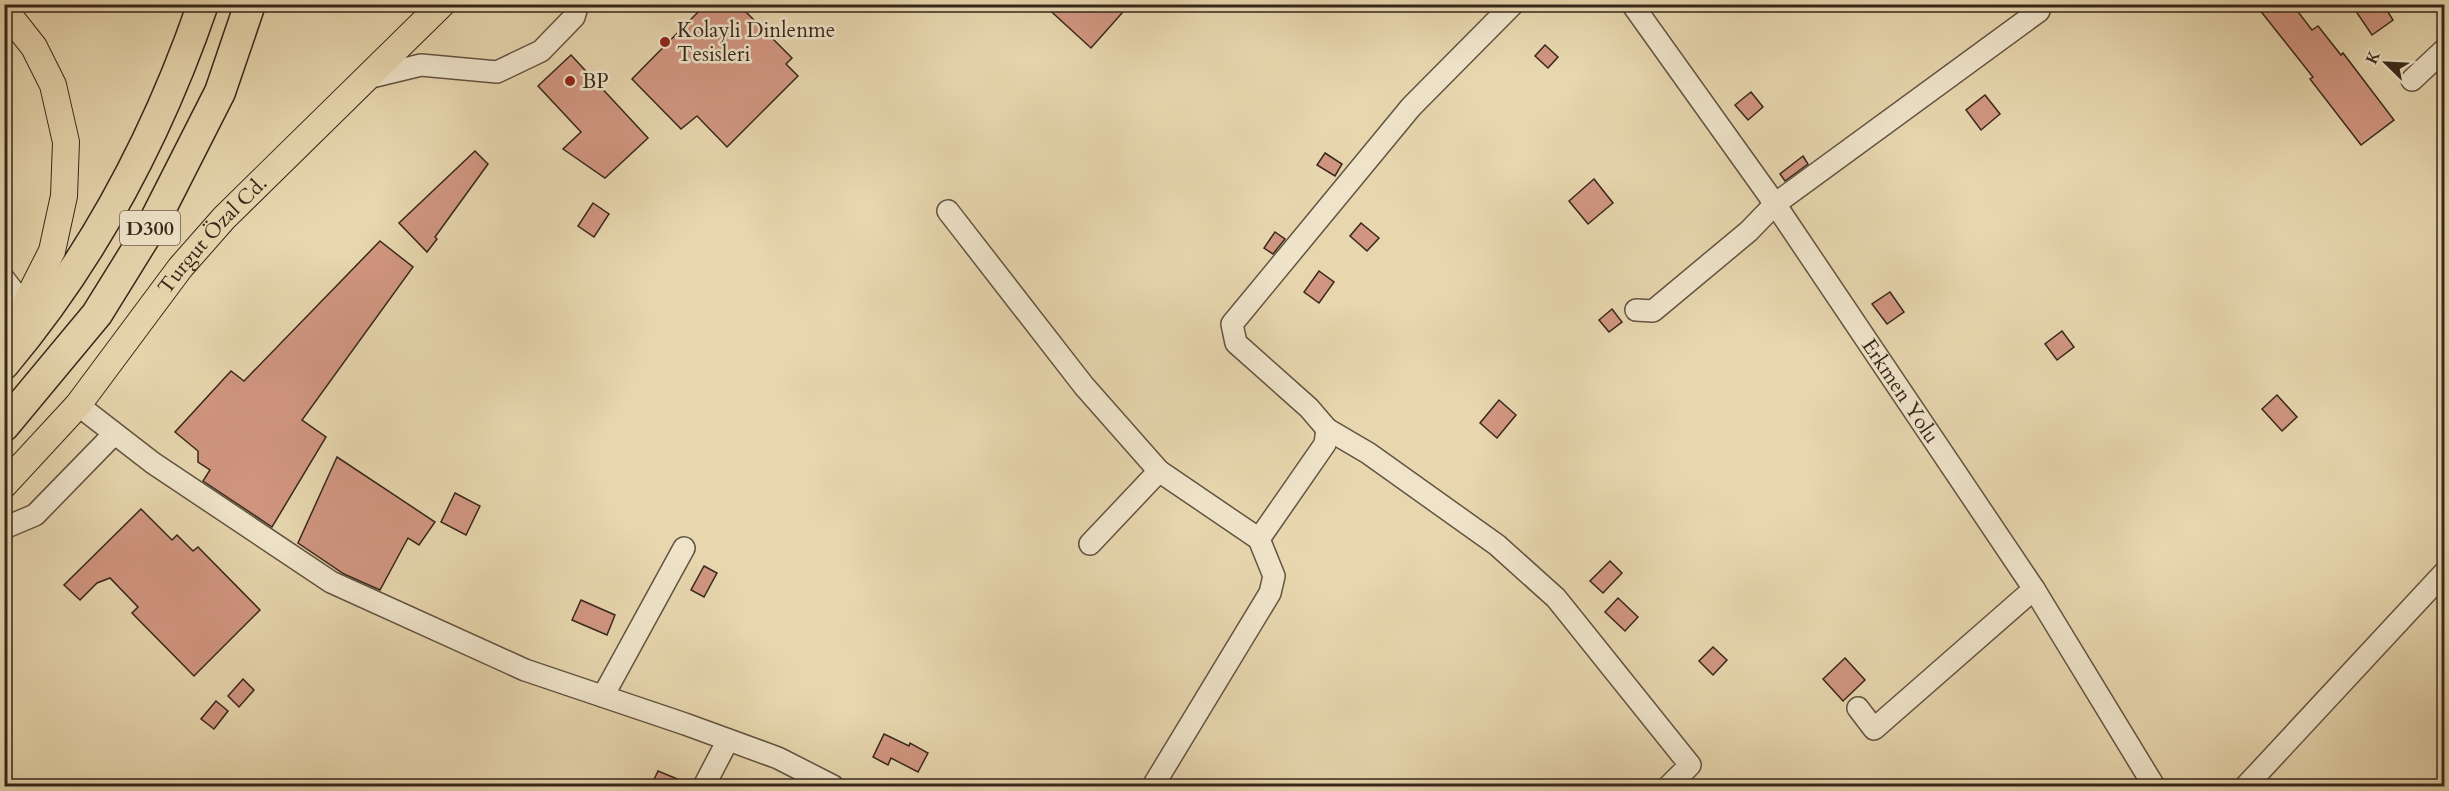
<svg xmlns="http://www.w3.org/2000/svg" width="2449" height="791" font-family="Cardo,serif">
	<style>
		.building { fill: #d19681; stroke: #37271b; stroke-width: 1.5 }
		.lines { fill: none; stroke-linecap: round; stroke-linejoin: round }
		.minor-casing { stroke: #635340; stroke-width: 24 }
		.major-casing { stroke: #37271b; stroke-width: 28 }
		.highway-casing { stroke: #37271b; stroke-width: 33 }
		.minor { stroke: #efe4ca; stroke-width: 21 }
		.major { stroke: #e7d6ae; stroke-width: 26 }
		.highway { stroke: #e7d6ae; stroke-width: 30 }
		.poi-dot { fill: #8f2418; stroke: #efe4ca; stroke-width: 2 }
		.labels { text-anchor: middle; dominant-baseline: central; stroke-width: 5; stroke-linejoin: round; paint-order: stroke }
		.shield { fill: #efe4ca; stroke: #6e6050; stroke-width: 1.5 }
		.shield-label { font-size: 20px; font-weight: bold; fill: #37271b }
		.poi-label { font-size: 21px; fill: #37271b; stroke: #efe4ca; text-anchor: start }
		.street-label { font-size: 21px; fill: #37271b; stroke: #efe4ca }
	</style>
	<rect width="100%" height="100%" fill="#e7d6ae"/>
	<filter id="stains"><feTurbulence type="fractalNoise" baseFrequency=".00333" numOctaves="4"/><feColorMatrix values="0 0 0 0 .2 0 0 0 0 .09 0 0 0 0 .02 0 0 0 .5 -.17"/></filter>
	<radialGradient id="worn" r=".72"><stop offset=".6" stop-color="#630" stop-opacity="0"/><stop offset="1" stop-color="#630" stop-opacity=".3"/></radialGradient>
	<g class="building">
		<path d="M 706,4 L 738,4 L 792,58 L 786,64 L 798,76 L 727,147 L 697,116 L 681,129 L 632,79 Z"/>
		<path d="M 1043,4 L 1130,4 L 1091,48 Z"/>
		<path d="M 2255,4 L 2292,4 L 2312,30 L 2318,26 L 2341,55 L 2343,53 L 2394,120 L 2361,145 L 2310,79 L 2313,77 Z"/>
		<path d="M 2351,4 L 2383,4 L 2393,20 L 2372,35 Z"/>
		<path d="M 1545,45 L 1558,57 L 1548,68 L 1535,56 Z"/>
		<path d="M 571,55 L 648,138 L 605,178 L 563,149 L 581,132 L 538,86 Z"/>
		<path d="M 1751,92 L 1763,107 L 1748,120 L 1735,105 Z"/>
		<path d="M 1985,95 L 2000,114 L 1981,130 L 1966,110 Z"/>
		<path d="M 475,151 L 488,164 L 435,237 L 437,239 L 427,252 L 399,223 Z"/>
		<path d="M 1325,153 L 1342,164 L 1335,176 L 1317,165 Z"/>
		<path d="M 1803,156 L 1808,164 L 1785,181 L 1780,174 Z"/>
		<path d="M 1594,179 L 1613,203 L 1588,224 L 1569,201 Z"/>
		<path d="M 593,203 L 609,214 L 594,237 L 578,226 Z"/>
		<path d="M 1361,223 L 1379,238 L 1367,251 L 1350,236 Z"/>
		<path d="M 1275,232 L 1285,239 L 1273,254 L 1264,248 Z"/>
		<path d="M 380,241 L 413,267 L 302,420 L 326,437 L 272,527 L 203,481 L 210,470 L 198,462 L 198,451 L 175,432 L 231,371 L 244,381 Z"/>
		<path d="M 1319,271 L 1334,282 L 1319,303 L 1304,292 Z"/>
		<path d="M 1890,292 L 1904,312 L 1887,324 L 1872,304 Z"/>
		<path d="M 1612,309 L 1622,322 L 1609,332 L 1599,320 Z"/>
		<path d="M 2062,331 L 2074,347 L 2057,360 L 2045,344 Z"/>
		<path d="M 2277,395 L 2297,417 L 2282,431 L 2262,409 Z"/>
		<path d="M 1499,400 L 1516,415 L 1497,438 L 1480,423 Z"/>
		<path d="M 337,457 L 435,522 L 419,545 L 408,538 L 380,590 L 344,574 L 298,543 Z"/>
		<path d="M 455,493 L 480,506 L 466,535 L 441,522 Z"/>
		<path d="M 141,509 L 172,540 L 177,535 L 193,551 L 198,547 L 260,610 L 194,676 L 132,613 L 138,607 L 110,578 L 97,583 L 80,600 L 64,585 Z"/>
		<path d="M 1610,561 L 1622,573 L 1603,593 L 1590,581 Z"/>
		<path d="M 704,566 L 717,573 L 704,597 L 691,590 Z"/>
		<path d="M 1618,598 L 1638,617 L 1625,631 L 1605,612 Z"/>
		<path d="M 581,600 L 615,615 L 607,635 L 572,620 Z"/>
		<path d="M 1713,647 L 1727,660 L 1713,675 L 1699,661 Z"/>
		<path d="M 1845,658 L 1865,680 L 1843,701 L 1823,679 Z"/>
		<path d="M 243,679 L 254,690 L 239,707 L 228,696 Z"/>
		<path d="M 216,701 L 228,711 L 214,729 L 201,719 Z"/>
		<path d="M 884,734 L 909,746 L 910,743 L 928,753 L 918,772 L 891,758 L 888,765 L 873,757 Z"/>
		<path d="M 658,771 L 692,785 L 691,786 L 651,786 Z"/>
	</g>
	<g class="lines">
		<g class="minor-casing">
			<g id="minor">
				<path d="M 1513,4 L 1411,107 L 1232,324 L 1236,343 L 1309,408 L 1327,429 L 1368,453 L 1497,545 L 1556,598 L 1690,765 L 1669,786"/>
				<path id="s1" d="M 1632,4 L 1775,204 L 2034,589 L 2154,786"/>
				<path d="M 367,78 L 421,65 L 497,72 L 541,51 L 574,17 L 578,4"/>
				<path d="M 2412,80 L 2444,50"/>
				<path d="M 948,211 L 1084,386 L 1159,471 L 1259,539 L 1274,576 L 1270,593 L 1153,786"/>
				<path d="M 4,279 L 25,306"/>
				<path d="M 1636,310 L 1653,311 L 1749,231 L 1775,204 L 2039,11"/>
				<path d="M 78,405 L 153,463 L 331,582 L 525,670 L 685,724 L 778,758 L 833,786"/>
				<path d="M 4,528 L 35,515 L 114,434"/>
				<path d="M 1259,539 L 1325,444 L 1327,429"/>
				<path d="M 1090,544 L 1159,471"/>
				<path d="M 603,696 L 684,548"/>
				<path d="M 1858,708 L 1874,729 L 2034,589"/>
				<path d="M 704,786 L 728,740"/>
				<path d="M 2246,786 L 2444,573"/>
			</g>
		</g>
		<g class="major-casing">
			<g id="major">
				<path d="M 4,9 L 34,47 L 53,85 L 66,142 L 64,196 L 52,251 L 4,346"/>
				<path id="s2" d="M 4,485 L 78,405 L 180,268 L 224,218 L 442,4"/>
			</g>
		</g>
		<g class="highway-casing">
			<g id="highway">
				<path d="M 4,364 C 93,258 158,135 203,4"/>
				<path d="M 4,426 L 97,314 L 154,222 L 220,92 L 250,4"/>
			</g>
		</g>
		<use href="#minor" class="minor"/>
		<use href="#major" class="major"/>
		<use href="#highway" class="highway"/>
	</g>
	<g class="poi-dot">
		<circle cx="665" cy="42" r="6"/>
		<circle cx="570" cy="81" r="6"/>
	</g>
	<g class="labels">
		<rect class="shield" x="120" y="211" width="60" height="34" rx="4.5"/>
		<g class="shield-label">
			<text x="150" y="228">D300</text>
		</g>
		<g class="poi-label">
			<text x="677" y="30">Kolayli Dinlenme<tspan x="677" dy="24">Tesisleri</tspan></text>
			<text x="582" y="81">BP</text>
		</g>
		<g class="street-label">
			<text stroke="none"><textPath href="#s2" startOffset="326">Turgut Özal Cd.</textPath></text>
			<text stroke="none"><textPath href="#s1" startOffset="471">Erkmen Yolu</textPath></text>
		</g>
	</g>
	<rect width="2449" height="791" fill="none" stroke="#e7d6ae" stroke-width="24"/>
	<rect x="6" y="6" width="2437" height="779" fill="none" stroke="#37271b" stroke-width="3"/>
	<rect x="12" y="12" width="2425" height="767" fill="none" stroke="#37271b" stroke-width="1.5"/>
	<g transform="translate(2386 63) rotate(294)" stroke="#efe4ca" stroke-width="4.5" paint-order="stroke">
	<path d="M0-4.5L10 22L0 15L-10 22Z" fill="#37271b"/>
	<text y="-9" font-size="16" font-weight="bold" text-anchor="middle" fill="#37271b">K</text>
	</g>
	<rect width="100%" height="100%" filter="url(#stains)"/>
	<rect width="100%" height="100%" fill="url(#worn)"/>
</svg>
